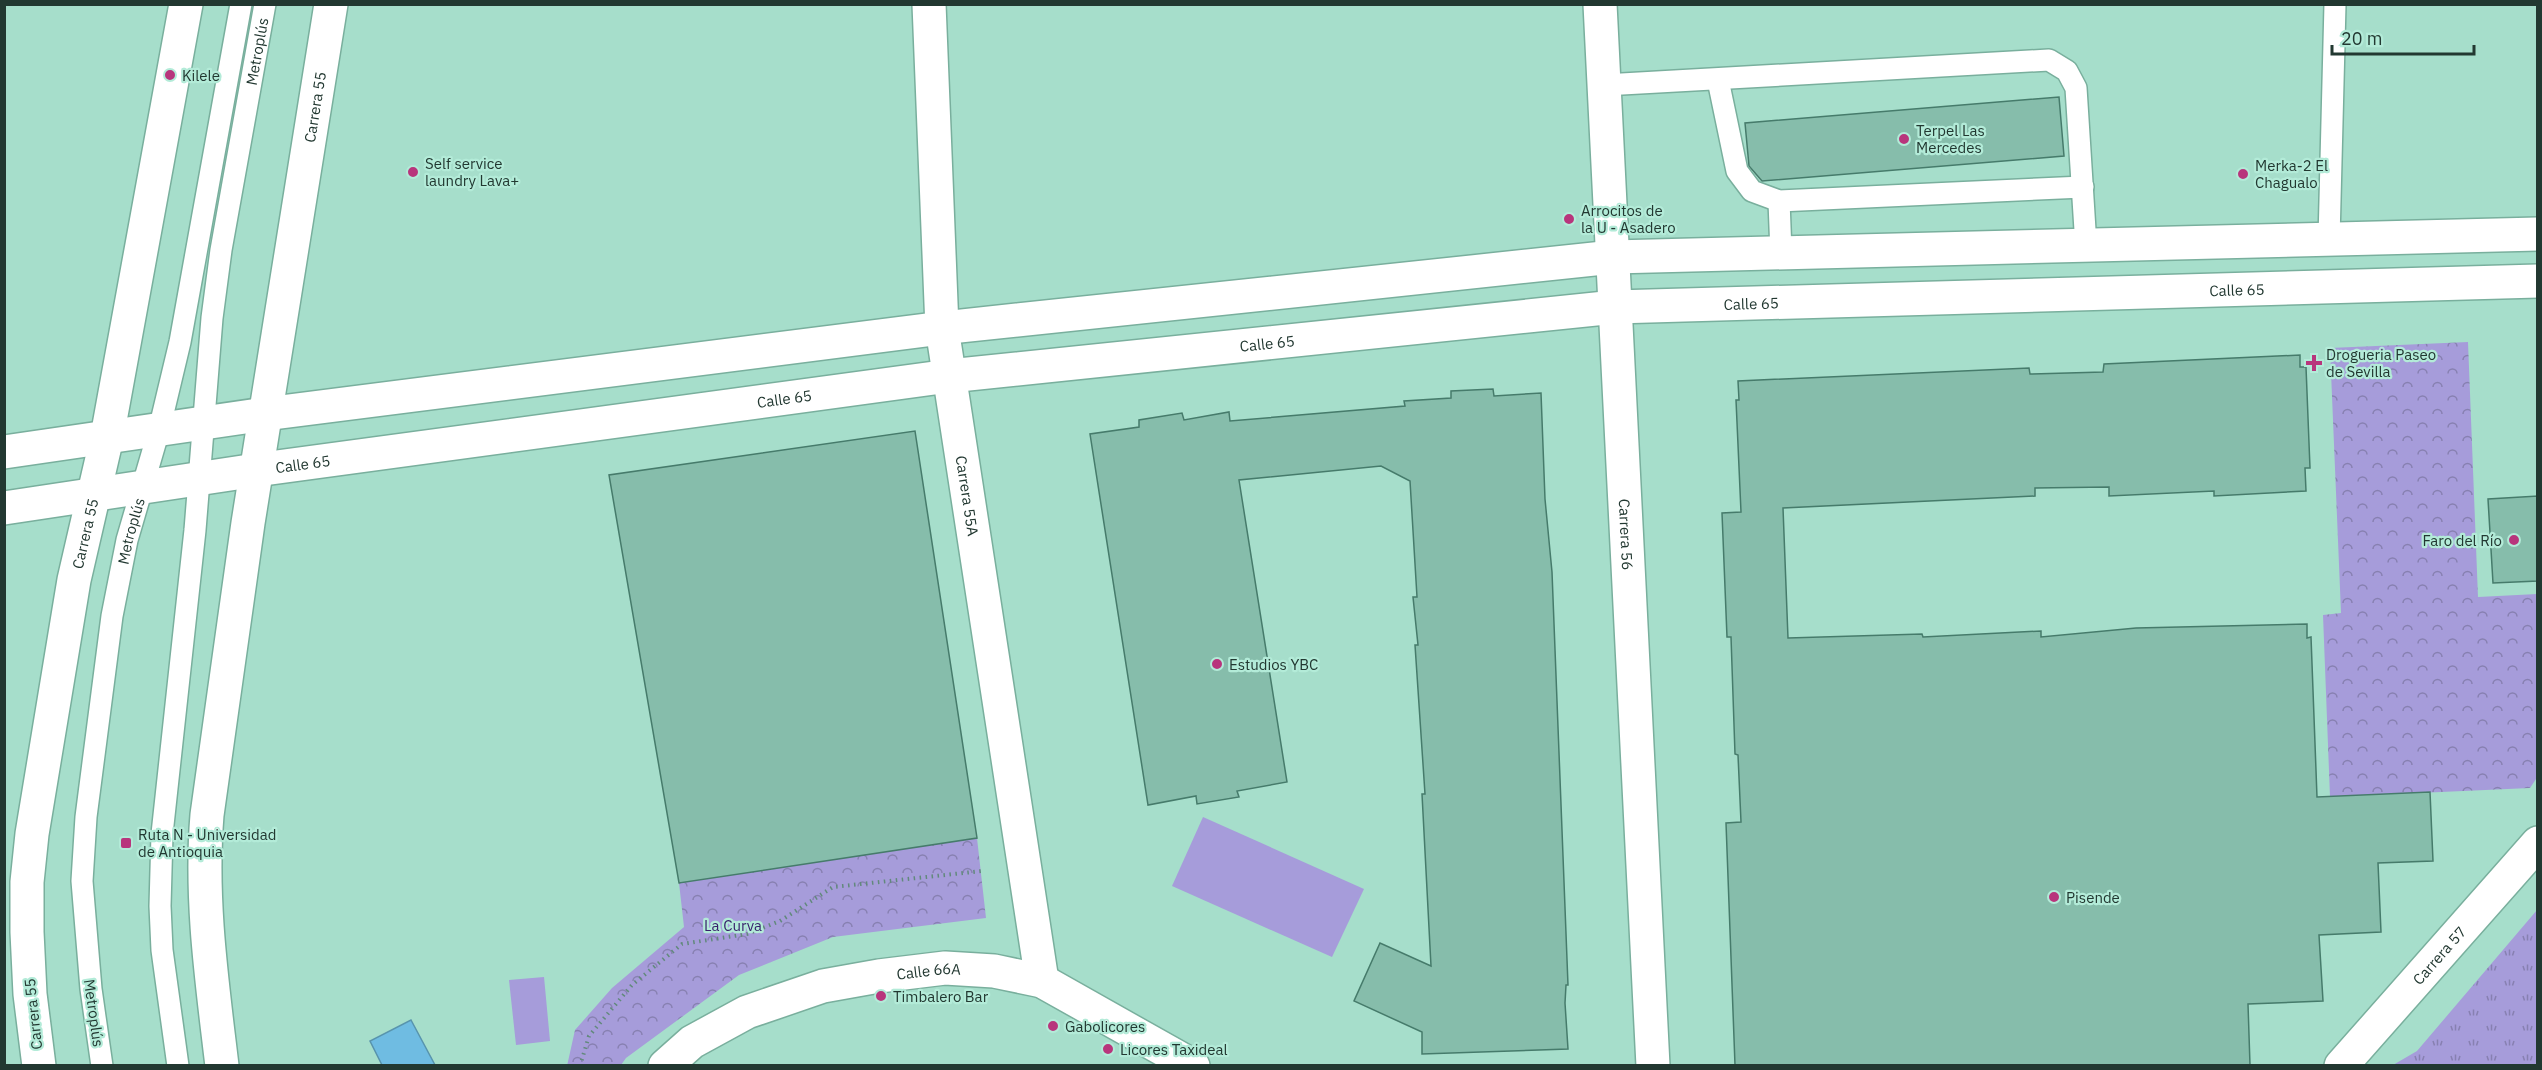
<svg xmlns="http://www.w3.org/2000/svg" width="2542" height="1070" font-family="'IBM Plex Sans',sans-serif">
	<style>
		.grass { fill: url(#grass-tufts) }
		.forest { fill: url(#forest-crowns) }
		.pitch { fill: #a69cda }
		.water { fill: #6fbce2; stroke: #5894ad; stroke-width: 1.5 }
		.building { fill: #86bdab; stroke: #467b6b; stroke-width: 1.5 }
		.lines { fill: none; stroke-linecap: round; stroke-linejoin: round }
		.service-casing { stroke: #79af9d; stroke-width: 24 }
		.minor-casing { stroke: #79af9d; stroke-width: 36 }
		.tertiary-casing { stroke: #79af9d; stroke-width: 36 }
		.secondary-casing { stroke: #79af9d; stroke-width: 36 }
		.path { stroke: #62897c; stroke-width: 4; stroke-dasharray: 1.5 4.5; stroke-linecap: butt }
		.service { stroke: #fff; stroke-width: 21 }
		.minor { stroke: #fff; stroke-width: 33 }
		.tertiary { stroke: #fff; stroke-width: 33 }
		.secondary { stroke: #fff; stroke-width: 33 }
		.poi-dot { fill: #b8357c; stroke: #b3ebd8; stroke-width: 2 }
		.labels { text-anchor: middle; dominant-baseline: central; stroke-width: 4.5; stroke-linejoin: round; paint-order: stroke }
		.street-label { font-size: 15px; fill: #223831; stroke: #b3ebd8 }
		.poi-label { font-size: 15px; fill: #223831; stroke: #b3ebd8; text-anchor: start }
		.park-label { font-size: 15px; fill: #361f6a; stroke: #b3ebd8 }
	</style>
	<defs>
		<pattern id="grass-tufts" width="24" height="20" patternUnits="userSpaceOnUse" patternTransform="scale(1.5)"><rect width="24" height="20" fill="#a69cda"/><path d="M3 7l-1-3M5 7V3M7 7l1-3M15 17l-1-3M17 17v-4M19 17l1-3" fill="none" stroke="#8780b1"/></pattern>
		<pattern id="forest-crowns" width="20" height="18" patternUnits="userSpaceOnUse" patternTransform="scale(1.5)"><rect width="20" height="18" fill="#a69cda"/><path d="M2 6a3 3 0 1 1 6 0M12 15a3 3 0 1 1 6 0" fill="none" stroke="#8780b1"/></pattern>
	</defs>
	<rect width="100%" height="100%" fill="#a6decb"/>
	<path class="grass" d="M 2537,910 L 2537,1065 L 2393,1065 L 2417,1051 Z"/>
	<g class="forest">
		<path d="M 2468,342 L 2478,597 L 2537,594 L 2538,776 L 2530,788 L 2330,797 L 2323,615 L 2341,613 L 2330,348 Z"/>
		<path d="M 977,838 L 986,918 L 833,937 L 739,975 L 626,1058 L 621,1065 L 567,1066 L 575,1030 L 612,988 L 684,927 L 679,883 Z"/>
	</g>
	<g class="pitch">
		<path d="M 1203,817 L 1364,889 L 1332,957 L 1172,886 Z"/>
		<path d="M 544,977 L 550,1041 L 516,1045 L 509,980 Z"/>
	</g>
	<path class="water" d="M 411,1020 L 435,1065 L 382,1065 L 370,1041 Z"/>
	<g class="building">
		<path d="M 2059,97 L 2064,156 L 1762,181 L 1749,166 L 1745,123 Z"/>
		<path d="M 2300,355 L 2300,367 L 2306,367 L 2310,468 L 2305,468 L 2306,491 L 2214,496 L 2214,491 L 2109,496 L 2109,487 L 2035,488 L 2035,496 L 1783,508 L 1788,638 L 1922,634 L 1923,637 L 2041,631 L 2041,637 L 2136,628 L 2307,624 L 2307,638 L 2311,637 L 2317,797 L 2430,792 L 2433,861 L 2378,863 L 2381,932 L 2319,935 L 2323,1001 L 2248,1004 L 2250,1065 L 1735,1065 L 1726,823 L 1741,822 L 1738,755 L 1735,754 L 1731,637 L 1727,637 L 1722,513 L 1741,512 L 1736,400 L 1739,400 L 1738,381 L 2029,368 L 2030,374 L 2103,372 L 2104,364 Z"/>
		<path d="M 1493,389 L 1494,396 L 1541,393 L 1545,499 L 1552,572 L 1568,985 L 1566,985 L 1565,1003 L 1568,1049 L 1422,1054 L 1422,1032 L 1354,1001 L 1380,943 L 1431,966 L 1422,794 L 1425,794 L 1415,645 L 1418,645 L 1413,597 L 1417,597 L 1410,481 L 1381,466 L 1239,480 L 1287,782 L 1237,791 L 1239,797 L 1197,804 L 1196,796 L 1148,805 L 1090,434 L 1139,427 L 1139,420 L 1182,413 L 1184,420 L 1229,412 L 1230,421 L 1405,406 L 1404,401 L 1451,398 L 1451,391 Z"/>
		<path d="M 915,431 L 977,838 L 679,883 L 609,475 Z"/>
		<path d="M 2538,496 L 2538,581 L 2493,583 L 2488,499 Z"/>
	</g>
	<g class="lines">
		<g class="service-casing">
			<g id="service">
				<path d="M 1718,80 L 1737,171 L 1752,191 L 1779,201 L 2083,187"/>
				<path d="M 1604,85 L 2049,60 L 2067,71 L 2076,88 L 2086,246"/>
				<path d="M 1779,201 L 1781,253"/>
				<path d="M 2329,239 L 2335,4"/>
				<path id="s1" d="M 102,1066 L 91,989 L 82,881 L 86,817 L 112,616 L 127,540 L 159,430 L 180,342 L 241,4"/>
				<path id="s2" d="M 178,1066 L 162,950 L 160,906 L 162,834 L 195,530 L 212,318 L 221,250 L 265,4"/>
			</g>
		</g>
		<g class="minor-casing">
			<g id="minor">
				<path id="s3" d="M 929,4 L 942,328 L 1042,981"/>
				<path id="s4" d="M 1600,4 L 1653,1066"/>
				<path id="s5" d="M 665,1066 L 692,1042 L 747,1012 L 823,986 L 879,976 L 945,968 L 994,971 L 1042,981 L 1193,1066"/>
			</g>
		</g>
		<g class="tertiary-casing">
			<g id="tertiary">
				<path d="M 4,452 L 265,414 L 942,328 L 1613,257 L 2538,234"/>
				<path id="s6" d="M 4,508 L 256,470 L 949,376 L 1615,307 L 2538,281"/>
				<path id="s7" d="M 2341,1066 L 2538,843"/>
			</g>
		</g>
		<g class="secondary-casing">
			<g id="secondary">
				<path id="s8" d="M 39,1066 L 30,994 L 27,932 L 27,882 L 32,834 L 74,580 L 107,437 L 186,4"/>
				<path id="s9" d="M 222,1066 C 212,982 200,899 207,815 L 248,523 L 331,4"/>
			</g>
		</g>
		<path class="path" d="M 580,1066 L 589,1036 L 632,985 L 682,944 L 747,934 L 780,921 L 833,887 L 982,871"/>
		<use href="#service" class="service"/>
		<use href="#minor" class="minor"/>
		<use href="#tertiary" class="tertiary"/>
		<use href="#secondary" class="secondary"/>
	</g>
	<g class="poi-dot">
		<circle cx="170" cy="75" r="6"/>
		<circle cx="1904" cy="139" r="6"/>
		<circle cx="413" cy="172" r="6"/>
		<circle cx="2243" cy="174" r="6"/>
		<circle cx="1569" cy="219" r="6"/>
		<path d="M2311 354h6v6h6v6h-6v6h-6v-6h-6v-6h6z"/>
		<circle cx="2514" cy="540" r="6"/>
		<circle cx="1217" cy="664" r="6"/>
		<rect x="120" y="837" width="12" height="12" rx="3"/>
		<circle cx="2054" cy="897" r="6"/>
		<circle cx="881" cy="996" r="6"/>
		<circle cx="1053" cy="1026" r="6"/>
		<circle cx="1108" cy="1049" r="6"/>
	</g>
	<g class="labels">
		<g class="street-label">
			<text stroke="none"><textPath href="#s2" startOffset="1022">Metroplús</textPath></text>
			<text stroke="none"><textPath href="#s9" startOffset="968">Carrera 55</textPath></text>
			<text stroke="none"><textPath href="#s6" startOffset="2246">Calle 65</textPath></text>
			<text stroke="none"><textPath href="#s6" startOffset="1760">Calle 65</textPath></text>
			<text stroke="none"><textPath href="#s6" startOffset="1274">Calle 65</textPath></text>
			<text stroke="none"><textPath href="#s6" startOffset="788">Calle 65</textPath></text>
			<text stroke="none"><textPath href="#s6" startOffset="302">Calle 65</textPath></text>
			<text stroke="none"><textPath href="#s3" startOffset="494">Carrera 55A</textPath></text>
			<text stroke="none"><textPath href="#s1" startOffset="540">Metroplús</textPath></text>
			<text stroke="none"><textPath href="#s8" startOffset="538">Carrera 55</textPath></text>
			<text stroke="none"><textPath href="#s4" startOffset="531">Carrera 56</textPath></text>
			<text stroke="none"><textPath href="#s7" startOffset="148">Carrera 57</textPath></text>
			<text stroke="none"><textPath href="#s5" startOffset="286">Calle 66A</textPath></text>
			<text transform="translate(94 1013) rotate(82)">Metroplús</text>
			<text transform="translate(33 1014) rotate(-96)">Carrera 55</text>
		</g>
		<g class="poi-label">
			<text x="182" y="75">Kilele</text>
			<text x="1916" y="130">Terpel Las<tspan x="1916" dy="17">Mercedes</tspan></text>
			<text x="425" y="163">Self service<tspan x="425" dy="17">laundry Lava+</tspan></text>
			<text x="2255" y="165">Merka-2 El<tspan x="2255" dy="17">Chagualo</tspan></text>
			<text x="1581" y="210">Arrocitos de<tspan x="1581" dy="17">la U - Asadero</tspan></text>
			<text x="2326" y="354">Drogueria Paseo<tspan x="2326" dy="17">de Sevilla</tspan></text>
			<text x="2502" y="540" text-anchor="end">Faro del Río</text>
			<text x="1229" y="664">Estudios YBC</text>
			<text x="138" y="834">Ruta N - Universidad<tspan x="138" dy="17">de Antioquia</tspan></text>
			<text x="2066" y="897">Pisende</text>
			<text x="893" y="996">Timbalero Bar</text>
			<text x="1065" y="1026">Gabolicores</text>
			<text x="1120" y="1049">Licores Taxideal</text>
		</g>
		<g class="park-label">
			<text x="733" y="925">La Curva</text>
		</g>
	</g>
	<rect width="2542" height="1070" fill="none" stroke="#223831" stroke-width="12"/>
	<path d="M2332 45v9h142v-9" fill="none" stroke="#223831" stroke-width="3"/>
	<text x="2341" y="45" font-size="18" fill="#223831" stroke="#b3ebd8" stroke-width="4.5" paint-order="stroke">20 m</text>
</svg>
